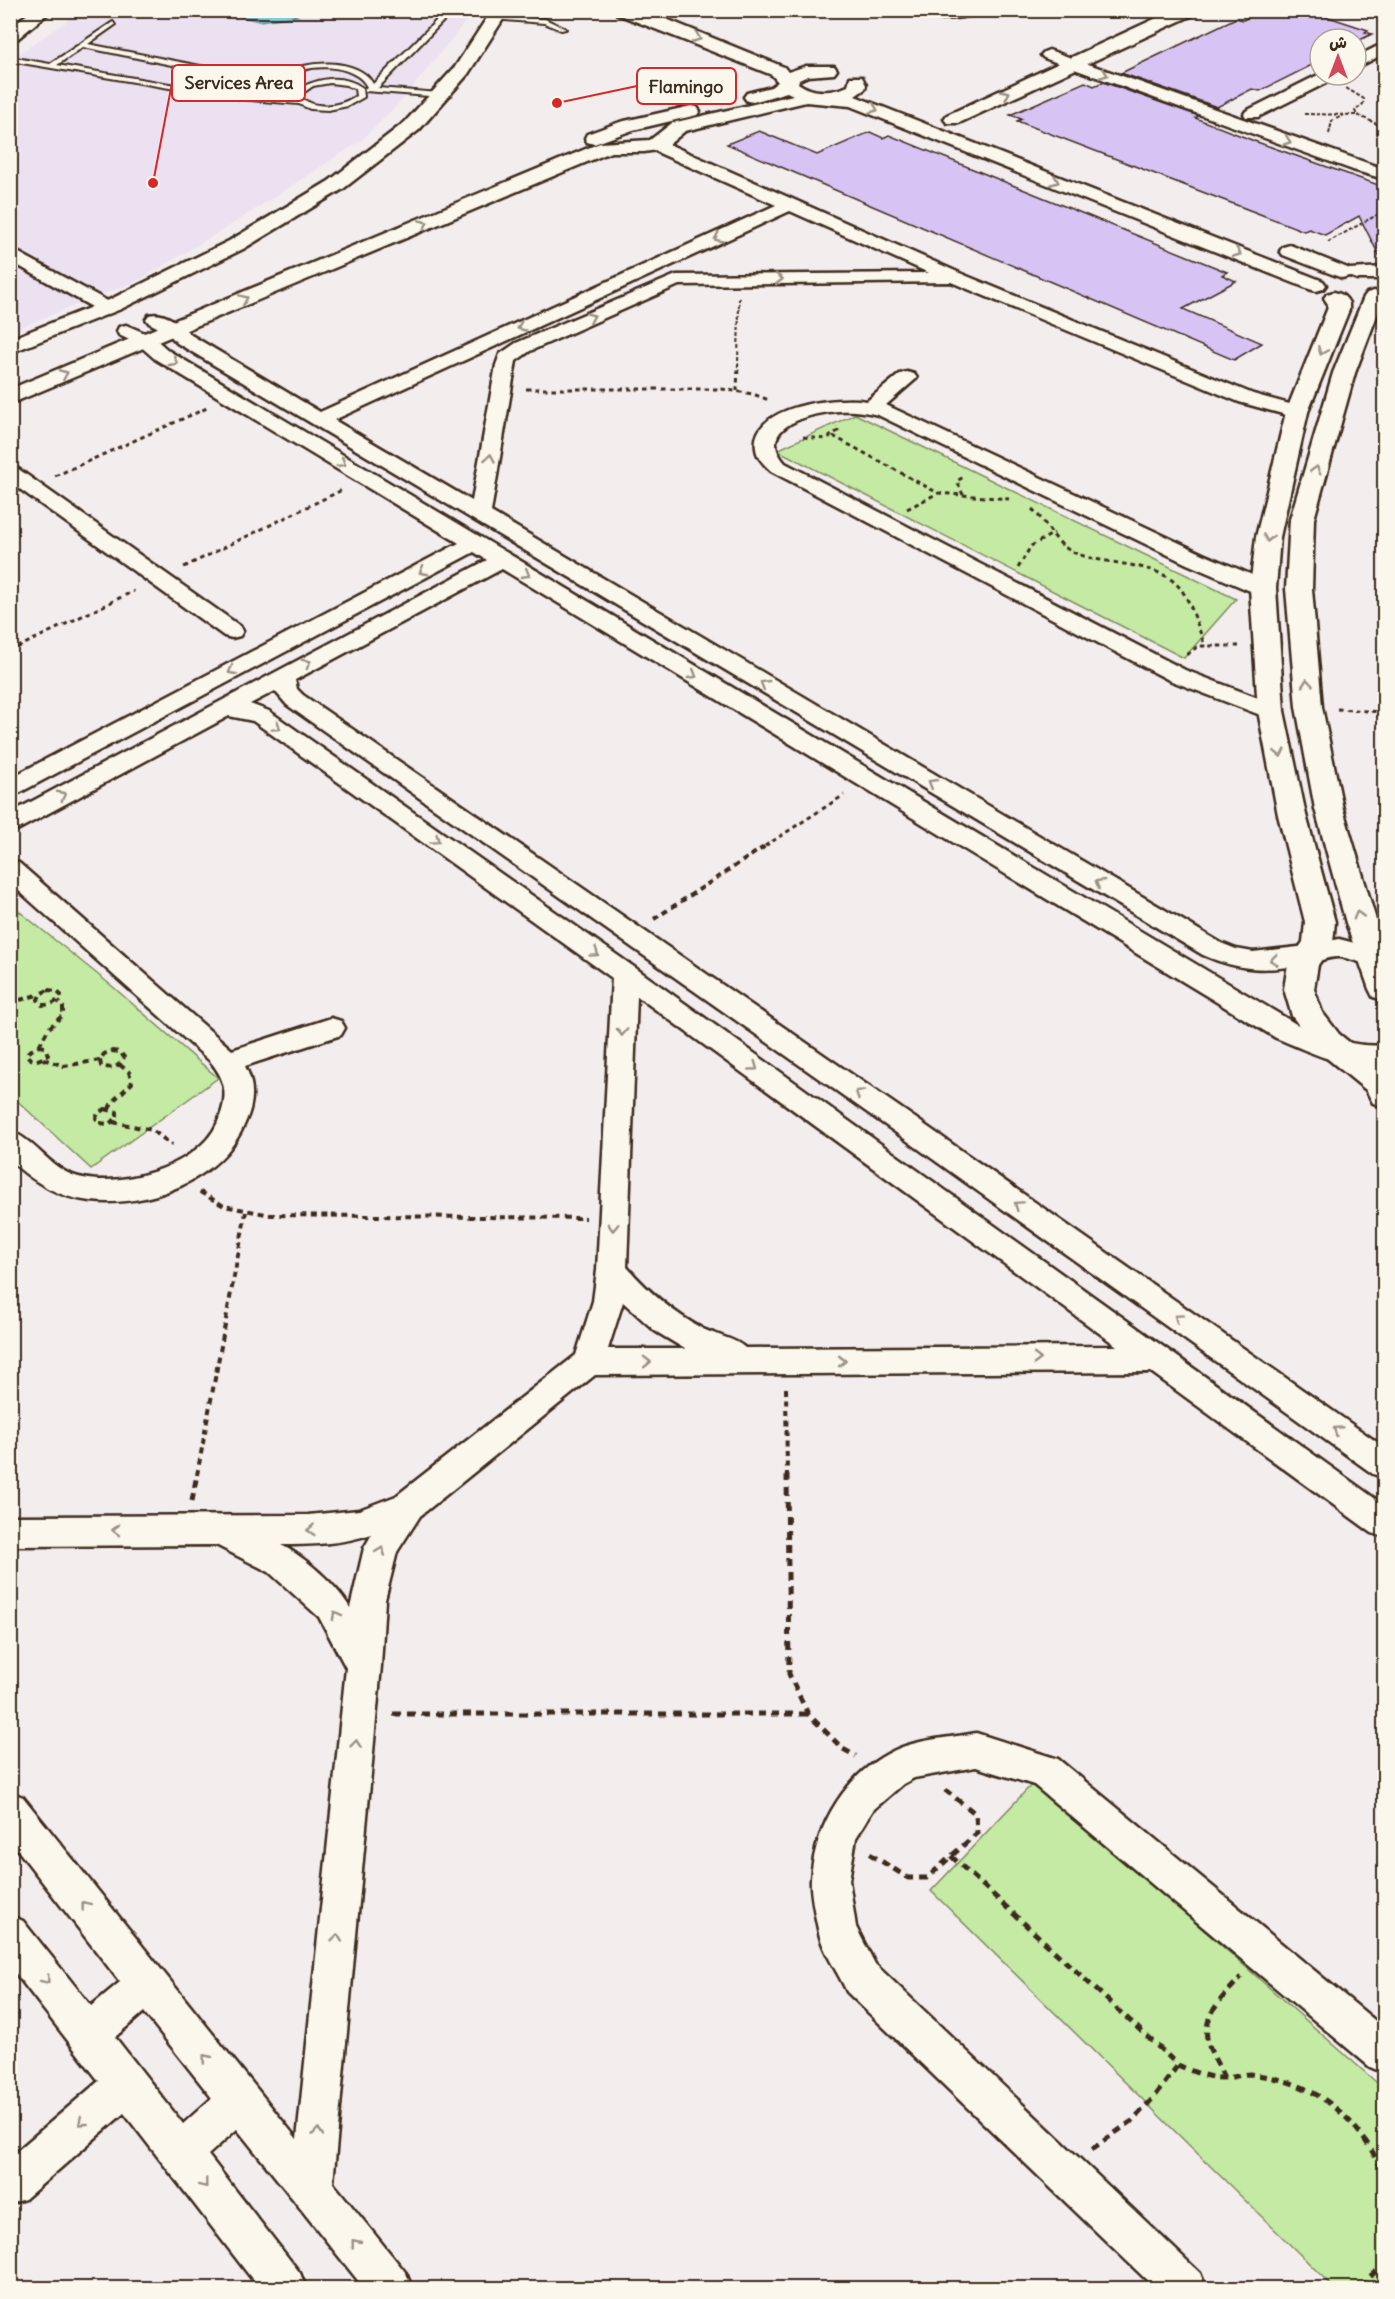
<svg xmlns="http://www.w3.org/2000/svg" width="1395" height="2299" font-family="Delius,'Playpen Sans Arabic',sans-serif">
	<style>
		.built { fill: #ebe1f0 }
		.green { fill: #c4eaa4; stroke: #808a61; stroke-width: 1.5 }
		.water { fill: #80cfde; stroke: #648d91; stroke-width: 1.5 }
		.building { fill: #d7c4f4; stroke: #3b2a1e; stroke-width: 1.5 }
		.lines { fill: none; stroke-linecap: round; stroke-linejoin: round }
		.service-casing { stroke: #3b2a1e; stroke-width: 4 }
		.minor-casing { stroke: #3b2a1e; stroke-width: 5 }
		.tertiary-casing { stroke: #3b2a1e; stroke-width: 5 }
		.secondary-casing { stroke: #3b2a1e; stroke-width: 5 }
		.path-far3 { stroke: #3b2a1e; stroke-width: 2; stroke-dasharray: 4 2; stroke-linecap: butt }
		.path-far2 { stroke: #3b2a1e; stroke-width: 3; stroke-dasharray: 4.5 4; stroke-linecap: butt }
		.path-far1 { stroke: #3b2a1e; stroke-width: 4; stroke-dasharray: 6 4.5; stroke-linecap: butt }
		.path { stroke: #3b2a1e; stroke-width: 5; stroke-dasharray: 8 6; stroke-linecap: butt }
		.service { fill: #fbf7ec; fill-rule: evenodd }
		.minor { fill: #fbf7ec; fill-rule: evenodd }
		.tertiary { fill: #fbf7ec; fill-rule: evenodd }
		.secondary { fill: #fbf7ec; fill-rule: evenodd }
		.oneway { stroke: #9b9085 }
		.leader { fill: none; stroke: #d62828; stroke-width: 2 }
		.callout-dot { fill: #d62828; stroke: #fbf7ec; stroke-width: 2 }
		.callout { fill: #fbf7ec; stroke: #d62828; stroke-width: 2 }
		.callout-label { font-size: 18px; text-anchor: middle; font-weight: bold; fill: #3b2a1e }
	</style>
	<rect width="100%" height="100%" fill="#f4edee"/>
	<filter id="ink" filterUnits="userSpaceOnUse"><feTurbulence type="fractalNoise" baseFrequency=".0167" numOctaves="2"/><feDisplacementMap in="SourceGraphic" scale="12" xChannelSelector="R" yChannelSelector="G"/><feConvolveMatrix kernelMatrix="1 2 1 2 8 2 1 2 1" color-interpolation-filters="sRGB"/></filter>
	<g filter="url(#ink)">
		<path class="built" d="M 76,11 L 474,11 L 403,99 L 362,140 L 231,225 L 141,279 L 11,331 L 11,59 L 66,22 Z"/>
		<g class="green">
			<path d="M 855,414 L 1236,599 L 1184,658 L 777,450 Z"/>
			<path d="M 10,904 L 112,986 L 218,1078 L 91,1169 L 11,1095 Z"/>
			<path d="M 1035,1781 L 1384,2089 L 1384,2288 L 1334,2288 L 931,1891 Z"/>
		</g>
		<path class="water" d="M 237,11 L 285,11 L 297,16 L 259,21 L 239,16 Z"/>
		<g class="building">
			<path d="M 1265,10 L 1307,10 L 1368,30 L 1365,32 L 1372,34 L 1356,42 L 1356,39 L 1320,39 L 1320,61 L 1260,91 L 1252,89 L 1217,107 L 1121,73 L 1236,18 L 1243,20 Z"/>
			<path d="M 1085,82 L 1094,86 L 1103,82 L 1199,116 L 1195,118 L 1257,142 L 1384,187 L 1384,265 L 1359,216 L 1325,235 L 1309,229 L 1304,231 L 1017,121 L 1022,119 L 1010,115 Z"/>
			<path d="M 759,131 L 817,155 L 870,132 L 883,138 L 889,135 L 1227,272 L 1222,275 L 1236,281 L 1183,309 L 1262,343 L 1234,360 L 727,144 Z"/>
		</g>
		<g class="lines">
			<g class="service-casing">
				<g id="service">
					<path d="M 447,10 L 454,10 L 378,88 L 439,93 L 443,95 L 442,97 L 365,91 L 364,89 L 367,87 C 356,63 303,61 285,80 C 281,84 280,92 279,98 L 293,99 L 293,92 C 314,79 341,72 363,88 L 364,97 L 348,106 L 328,110 L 310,109 L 299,104 L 239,99 L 232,95 L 229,85 L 204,92 L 193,92 L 10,61 L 10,57 L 50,64 L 113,22 L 115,25 L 88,44 L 226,71 C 236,79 232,84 238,92 C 244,99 264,97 272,97 C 274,89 275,81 281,76 C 301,59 361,57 373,84 ZM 83,47 L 221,75 L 227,81 L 204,88 L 193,88 L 57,65 ZM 330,83 L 346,85 L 355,89 L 356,96 C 339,107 316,110 300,97 L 300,95 L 313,86 Z"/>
					<path d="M 495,16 L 545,19 L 566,29 L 561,30 L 544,23 L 493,19 Z"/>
				</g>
			</g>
			<g class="minor-casing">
				<g id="minor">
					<path d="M 907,10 L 983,10 L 981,13 C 963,18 922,24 907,10 Z"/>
					<path d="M 1384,43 L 1384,54 L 1356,68 L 1356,57 Z"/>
					<path d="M 1049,50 L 1384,169 L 1384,179 L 1353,170 L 1044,58 L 1041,55 L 1044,52 Z"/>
					<path d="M 1320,74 L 1339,75 L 1336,78 L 1258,117 L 1246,117 L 1244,114 L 1246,111 Z"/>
					<path d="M 657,139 L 962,274 L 1253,394 L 1304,408 L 1307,412 L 1304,416 L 1297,418 L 1239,402 L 951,282 L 679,285 L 530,351 L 516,361 L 491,512 L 1221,943 L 1236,949 L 1253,952 L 1307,946 L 1339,939 L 1381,950 L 1384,955 L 1381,962 C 1366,967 1355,959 1340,957 C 1329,956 1319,962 1308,964 C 1267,971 1242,972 1203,955 L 177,343 L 167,332 L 149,323 L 146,319 L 149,315 C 165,311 180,324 191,335 L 320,412 L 776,205 L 659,153 L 649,144 ZM 790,211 L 929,273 L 676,275 L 516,343 L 500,354 L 496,365 L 472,501 L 334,420 Z"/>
					<path d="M 10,248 L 113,304 L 116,308 L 113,312 L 101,312 L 10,261 Z"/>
					<path d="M 126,325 L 152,336 L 169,351 L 1296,1024 C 1326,1036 1351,1048 1384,1045 L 1384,1065 C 1346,1071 1311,1052 1276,1038 L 502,569 L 295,680 L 297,689 L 303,695 L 915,1118 L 1384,1447 L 1384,1478 L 1373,1474 L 895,1132 L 287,705 L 275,691 L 250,704 L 269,711 L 634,967 L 1384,1505 L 1384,1537 L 1372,1533 L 1151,1372 L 595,1375 L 420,1516 L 397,1552 L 385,1600 L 381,1666 L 333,2183 L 406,2273 L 412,2288 L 364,2288 L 237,2129 L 208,2155 L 300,2273 L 306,2288 L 259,2288 L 124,2113 L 25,2199 L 10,2204 L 10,2157 L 99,2081 L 10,1966 L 10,1915 L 23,1921 L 91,2006 L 120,1982 L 10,1840 L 10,1792 L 23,1797 L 297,2139 L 346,1668 L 319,1617 L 269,1572 L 216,1545 L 10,1546 L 10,1516 L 308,1515 L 359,1510 L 396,1496 L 576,1355 L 593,1301 L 597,1270 L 612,978 L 253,721 L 229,716 L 19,829 L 10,831 L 10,813 L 487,560 L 474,552 L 19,793 L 10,796 L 10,778 L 459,543 L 155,359 L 138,344 L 119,335 L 117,331 L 119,327 ZM 637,996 L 1117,1346 L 745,1348 C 736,1339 716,1335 703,1329 C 673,1313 649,1292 627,1267 ZM 623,1302 L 655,1331 L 685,1349 L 608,1349 ZM 372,1534 L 364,1548 L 350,1608 C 338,1586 304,1556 281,1545 C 311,1545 343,1544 372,1534 ZM 144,2012 L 212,2098 L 183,2124 L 115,2037 Z"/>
					<path d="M 907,372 L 914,374 L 917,378 L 886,405 L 1203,554 L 1271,583 L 1274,588 L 1271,593 L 1263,594 L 1255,593 L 1187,564 L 878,415 C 866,412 853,410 840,411 C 814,412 753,426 785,463 L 1185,670 L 1279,706 L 1283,711 L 1279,716 L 1271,718 L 1263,716 L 1169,680 L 771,471 C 766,466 759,460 757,453 C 743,405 839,396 867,401 L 900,374 Z"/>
					<path d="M 10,466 L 17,468 L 240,626 L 243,631 L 240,636 L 232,638 L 224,636 L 10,482 Z"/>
					<path d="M 10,861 L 19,863 L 232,1050 L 331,1018 L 341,1021 L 345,1028 L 341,1035 L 245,1066 C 255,1085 254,1104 245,1123 C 222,1179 149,1208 91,1201 C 59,1198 33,1182 10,1160 L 10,1131 C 33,1139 47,1164 70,1174 C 113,1192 197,1168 217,1124 C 228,1099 228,1082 210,1061 L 10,883 Z"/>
					<path d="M 976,1733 L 1058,1759 L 1384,2028 L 1384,2073 L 1370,2067 L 1034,1785 L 976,1767 L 914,1778 L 903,1784 L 873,1810 L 856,1838 L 849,1880 L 856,1927 L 875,1964 L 1200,2273 L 1206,2288 L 1155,2288 L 847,1992 C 838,1972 822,1951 818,1929 C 815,1914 810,1894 811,1879 C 815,1825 846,1773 895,1750 C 919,1739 950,1738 976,1733 Z"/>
				</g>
			</g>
			<g class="tertiary-casing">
				<g id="tertiary">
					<path d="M 615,10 L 644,10 L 784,67 L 788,72 L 806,66 L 834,66 L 837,70 L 834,74 L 808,76 L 799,80 L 798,83 C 813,94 832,93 848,86 L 850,77 L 862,77 L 866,85 L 865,89 L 855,96 L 1323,281 L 1326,285 L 1323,289 L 1316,291 L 1309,289 L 850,106 L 806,102 L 685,131 L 667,146 L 657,150 L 644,152 L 611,152 L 10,404 L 10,389 L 600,143 L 650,140 L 672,123 L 793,95 L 787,92 L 753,102 L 747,101 L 744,97 L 747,93 L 771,87 L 778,82 L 772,75 L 617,14 Z"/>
					<path d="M 1174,10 L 1197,10 L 1195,14 L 959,123 L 947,123 L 944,119 L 947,115 Z"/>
					<path d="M 691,106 L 697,107 L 700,111 L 697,115 L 633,130 L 594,144 L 587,142 L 585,138 L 587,134 L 620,122 Z"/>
					<path d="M 1290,245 L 1350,269 L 1384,267 L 1384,279 L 1357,279 L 1349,276 L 1342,278 L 1283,255 L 1280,251 L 1283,247 Z"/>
					<path d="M 1374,291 L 1381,293 L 1384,297 L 1355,373 L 1314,519 L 1312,589 L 1322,707 L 1343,809 L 1384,947 L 1384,1000 L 1373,997 L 1369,989 L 1346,923 L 1315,809 L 1296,707 L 1286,589 L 1290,519 L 1333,373 L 1364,297 L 1367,293 Z"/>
					<path d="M 1334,292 C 1342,294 1345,296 1349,303 L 1349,310 L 1308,412 L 1280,537 L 1276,588 L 1284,711 L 1306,815 L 1335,922 L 1333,943 L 1318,965 L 1314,989 L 1322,1012 L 1339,1034 L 1384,1070 L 1384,1107 L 1373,1103 L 1366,1090 L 1317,1050 L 1292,1016 L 1284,989 L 1288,964 L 1303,942 L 1305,922 L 1278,815 L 1258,711 L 1250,588 L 1256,537 L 1286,412 L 1327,310 L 1328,304 L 1324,298 L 1327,294 Z"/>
				</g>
			</g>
			<g class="secondary-casing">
				<g id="secondary">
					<path d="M 33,10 L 52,10 L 16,40 L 10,41 L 10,27 Z"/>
					<path d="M 492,10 L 509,10 L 468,74 L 419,130 L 343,189 L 243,249 L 121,309 L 10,353 L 10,339 L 107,301 L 229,241 L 329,181 L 405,122 L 455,67 Z"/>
				</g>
			</g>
			<g class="path-far3">
				<path d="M 1346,88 L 1364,99 L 1363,104 L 1355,111 L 1357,115 L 1384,127"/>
				<path d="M 1304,114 L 1356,115"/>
				<path d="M 1329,134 L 1332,121 L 1344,115"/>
				<path d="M 1328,242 L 1384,211"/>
				<path d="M 738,367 L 739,298"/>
			</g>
			<g class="path-far2">
				<path d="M 526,389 L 722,389 L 753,394 L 769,400"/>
				<path d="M 737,391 L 738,365"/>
				<path d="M 833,436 L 938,493 L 1009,499"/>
				<path d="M 803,437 L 826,439 L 838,431 L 837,426"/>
				<path d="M 55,476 L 207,408"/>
				<path d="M 963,495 L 957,481 L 965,476"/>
				<path d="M 907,509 L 938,493"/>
				<path d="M 1032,509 C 1046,521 1053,541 1069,550 C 1084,558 1101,560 1118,563 C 1184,573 1184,587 1205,646"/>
				<path d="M 184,567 L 342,490"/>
				<path d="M 1018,568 L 1031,546 L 1054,533"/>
				<path d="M 10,651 L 134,591"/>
				<path d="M 1187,655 L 1198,646 L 1239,646"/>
				<path d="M 1337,709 L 1384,712"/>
				<path d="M 765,846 L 844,795"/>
			</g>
			<g class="path-far1">
				<path d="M 654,919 L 767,845"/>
				<path d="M 48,990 L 56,991 L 61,995 C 57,1003 51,1005 42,1005 L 38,1000 L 40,994 Z"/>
				<path d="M 10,1003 L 40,994"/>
				<path d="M 39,1046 L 45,1047 L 48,1055 C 40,1059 35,1064 27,1056 L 28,1052 Z"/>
				<path d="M 39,1046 L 49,1028 L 63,1015 L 63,1007 L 58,1001"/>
				<path d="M 112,1051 L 120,1052 L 124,1057 C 120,1068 111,1069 101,1066 L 100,1060 L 104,1054 Z"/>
				<path d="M 43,1059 L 64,1066 L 100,1060"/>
				<path d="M 105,1109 L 117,1112 L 117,1118 L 109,1124 L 99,1123 L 96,1118 L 98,1113 Z"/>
				<path d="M 109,1109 L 112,1102 L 132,1083 L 129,1072 L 120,1065"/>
				<path d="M 113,1122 L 152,1130 L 172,1145"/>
				<path d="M 200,1192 L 224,1206 L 271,1215 L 586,1218"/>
				<path d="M 786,1388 L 787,1475"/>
				<path d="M 197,1475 L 246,1212"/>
			</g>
			<g class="path">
				<path d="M 787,1474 L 789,1674 L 808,1714 L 843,1749 L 856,1756"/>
				<path d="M 192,1501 L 197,1474"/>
				<path d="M 393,1714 L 808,1714"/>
				<path d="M 870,1854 L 908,1878 L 927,1878 L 977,1833 L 976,1814 L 945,1790"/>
				<path d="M 951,1856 L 1178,2065 C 1193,2072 1210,2079 1227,2078 C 1235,2077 1242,2074 1250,2074 C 1315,2081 1357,2115 1384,2174"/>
				<path d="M 1224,2078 C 1219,2065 1209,2052 1207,2038 C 1203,2014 1227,1993 1241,1977"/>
				<path d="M 1092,2149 L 1132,2121 L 1156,2095 L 1178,2065"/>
				<path d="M 1363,2288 L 1368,2278 L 1384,2265"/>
			</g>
			<use href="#service" class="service"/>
			<use href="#minor" class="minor"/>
			<use href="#tertiary" class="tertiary"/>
			<use href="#secondary" class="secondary"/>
		</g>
		<defs><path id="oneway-chevron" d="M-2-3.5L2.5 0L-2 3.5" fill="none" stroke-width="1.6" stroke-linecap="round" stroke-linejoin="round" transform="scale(1.5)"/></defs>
		<g class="oneway">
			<use href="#oneway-chevron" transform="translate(697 38) rotate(22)"/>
			<use href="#oneway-chevron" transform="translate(1104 74) rotate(20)"/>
			<use href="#oneway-chevron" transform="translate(1006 94) rotate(-25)"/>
			<use href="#oneway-chevron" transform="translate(874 109) rotate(22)"/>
			<use href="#oneway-chevron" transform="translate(1287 141) rotate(20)"/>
			<use href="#oneway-chevron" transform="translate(1055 181) rotate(22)"/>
			<use href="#oneway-chevron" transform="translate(424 224) rotate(-23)"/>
			<use href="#oneway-chevron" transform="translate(718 238) rotate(155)"/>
			<use href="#oneway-chevron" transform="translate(1237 253) rotate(22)"/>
			<use href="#oneway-chevron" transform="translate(779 279)"/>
			<use href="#oneway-chevron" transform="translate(244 299) rotate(-23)"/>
			<use href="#oneway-chevron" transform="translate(591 317) rotate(-24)"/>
			<use href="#oneway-chevron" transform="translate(521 327) rotate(155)"/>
			<use href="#oneway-chevron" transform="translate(1322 351) rotate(112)"/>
			<use href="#oneway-chevron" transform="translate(174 362) rotate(31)"/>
			<use href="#oneway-chevron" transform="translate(64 374) rotate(-23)"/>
			<use href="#oneway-chevron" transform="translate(490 458) rotate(-81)"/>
			<use href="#oneway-chevron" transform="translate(342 463) rotate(31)"/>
			<use href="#oneway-chevron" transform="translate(1316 470) rotate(-74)"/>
			<use href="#oneway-chevron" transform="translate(1268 538) rotate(99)"/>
			<use href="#oneway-chevron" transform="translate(423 571) rotate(152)"/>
			<use href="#oneway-chevron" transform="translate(526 574) rotate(31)"/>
			<use href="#oneway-chevron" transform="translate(307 663) rotate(-28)"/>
			<use href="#oneway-chevron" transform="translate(232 671) rotate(152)"/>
			<use href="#oneway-chevron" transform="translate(693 675) rotate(31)"/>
			<use href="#oneway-chevron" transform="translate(1307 683) rotate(-95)"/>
			<use href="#oneway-chevron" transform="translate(764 684) rotate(-149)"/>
			<use href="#oneway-chevron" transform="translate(277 727) rotate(35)"/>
			<use href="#oneway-chevron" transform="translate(1280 753) rotate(79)"/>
			<use href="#oneway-chevron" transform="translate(932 783) rotate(-149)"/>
			<use href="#oneway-chevron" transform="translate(62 795) rotate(-28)"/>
			<use href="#oneway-chevron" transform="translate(436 840) rotate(35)"/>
			<use href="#oneway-chevron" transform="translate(1099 883) rotate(-149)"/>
			<use href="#oneway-chevron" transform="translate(1358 915) rotate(-106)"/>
			<use href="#oneway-chevron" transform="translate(595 953) rotate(35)"/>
			<use href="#oneway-chevron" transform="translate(1274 960) rotate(174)"/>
			<use href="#oneway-chevron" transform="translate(622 1032) rotate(92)"/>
			<use href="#oneway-chevron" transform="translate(754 1067) rotate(36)"/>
			<use href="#oneway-chevron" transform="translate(859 1093) rotate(-145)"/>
			<use href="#oneway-chevron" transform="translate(1018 1205) rotate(-145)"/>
			<use href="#oneway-chevron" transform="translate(613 1227) rotate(92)"/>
			<use href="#oneway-chevron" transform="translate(1178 1318) rotate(-145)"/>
			<use href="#oneway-chevron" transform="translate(1037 1359)"/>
			<use href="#oneway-chevron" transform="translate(842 1361)"/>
			<use href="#oneway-chevron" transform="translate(647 1362) rotate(-1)"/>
			<use href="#oneway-chevron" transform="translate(1337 1430) rotate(-145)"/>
			<use href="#oneway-chevron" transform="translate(116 1530) rotate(180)"/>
			<use href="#oneway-chevron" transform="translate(311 1530) rotate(176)"/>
			<use href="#oneway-chevron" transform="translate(381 1551) rotate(-70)"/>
			<use href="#oneway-chevron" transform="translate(336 1615) rotate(-119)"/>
			<use href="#oneway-chevron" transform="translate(356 1744) rotate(-84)"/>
			<use href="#oneway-chevron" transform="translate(85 1905) rotate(-128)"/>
			<use href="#oneway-chevron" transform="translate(337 1938) rotate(-84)"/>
			<use href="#oneway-chevron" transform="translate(46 1980) rotate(52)"/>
			<use href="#oneway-chevron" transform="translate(206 2058) rotate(-129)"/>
			<use href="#oneway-chevron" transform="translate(82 2122) rotate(139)"/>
			<use href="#oneway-chevron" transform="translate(318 2132) rotate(-85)"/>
			<use href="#oneway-chevron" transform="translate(204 2184) rotate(52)"/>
			<use href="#oneway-chevron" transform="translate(355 2243) rotate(-129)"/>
		</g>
	</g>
	<path class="leader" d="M153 183L172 83M557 103L637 86"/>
	<g class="callout-dot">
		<circle cx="153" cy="183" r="6"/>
		<circle cx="557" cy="103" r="6"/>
	</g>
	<g class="callout">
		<rect x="172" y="65" width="133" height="36" rx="6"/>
		<rect x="637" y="68" width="99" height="36" rx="6"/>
	</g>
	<g class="callout-label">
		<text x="239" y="89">Services Area</text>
		<text x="686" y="93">Flamingo</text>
	</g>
	<rect width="1395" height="2299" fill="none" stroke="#fbf7ec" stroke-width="36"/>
	<rect x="18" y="18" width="1359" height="2263" fill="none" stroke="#3b2a1e" stroke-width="2" filter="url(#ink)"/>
	<g transform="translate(1338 57)"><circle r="28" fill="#fbf7ec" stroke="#aea59a" stroke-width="1.5"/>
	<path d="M0-4.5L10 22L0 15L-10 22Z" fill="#d1495b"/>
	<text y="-9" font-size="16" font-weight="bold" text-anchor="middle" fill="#3b2a1e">ش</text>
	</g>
</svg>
